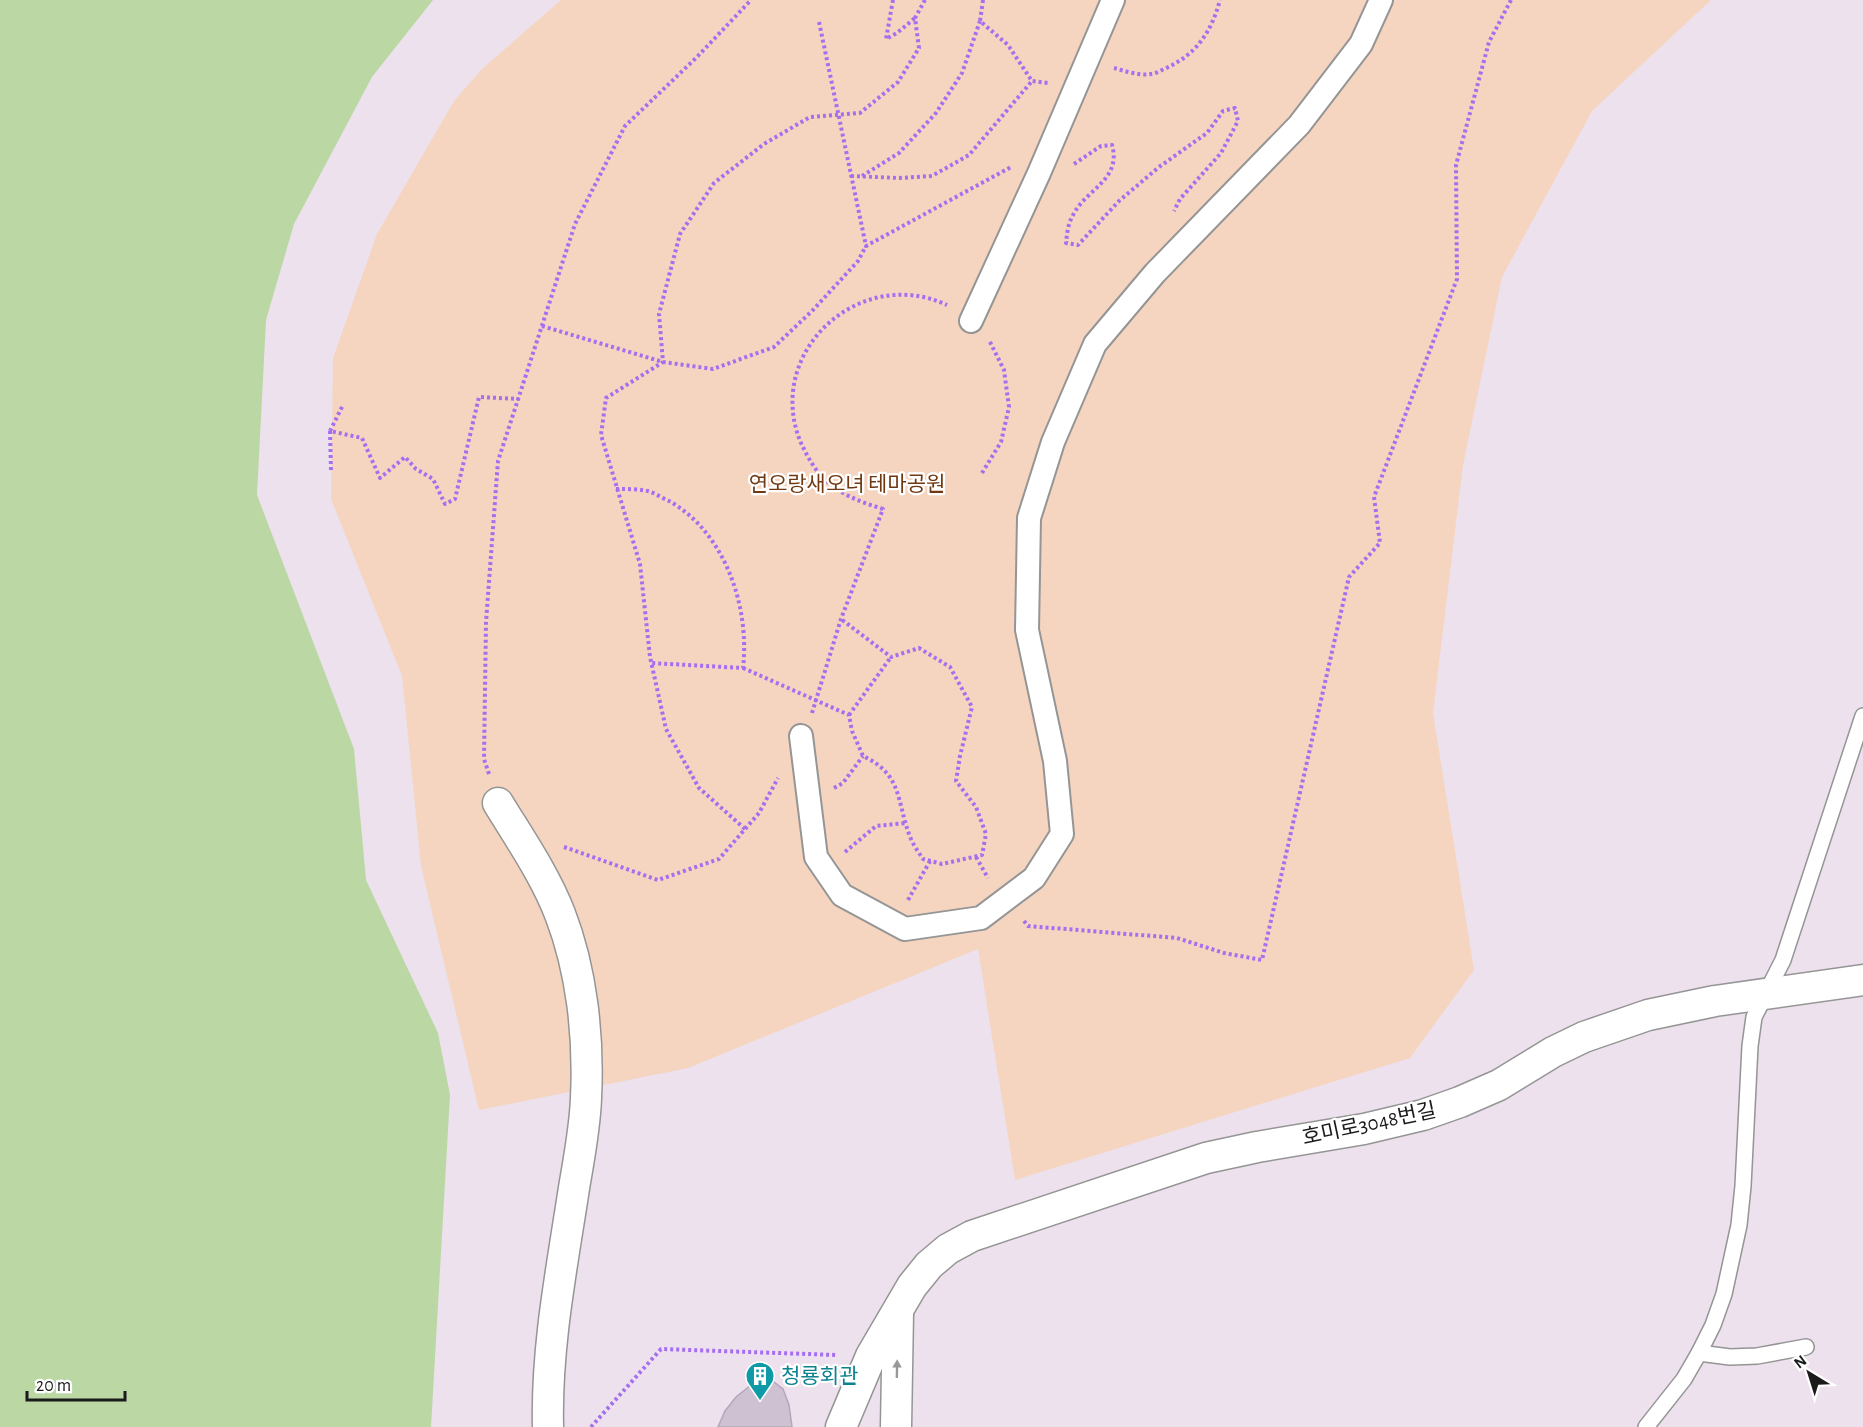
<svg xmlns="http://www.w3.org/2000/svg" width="1863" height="1427" font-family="'Alegreya Sans','Noto Sans KR',sans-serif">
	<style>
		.park { fill: #f5d5c0 }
		.water { fill: #bbd7a4 }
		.building { fill: #cec2d2; stroke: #b7a5bd; stroke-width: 1.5 }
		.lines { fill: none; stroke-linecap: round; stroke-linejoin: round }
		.service-casing { stroke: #959595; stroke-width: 18 }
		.pedestrian-casing { stroke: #959595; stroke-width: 26 }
		.minor-casing { stroke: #959595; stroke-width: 33 }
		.path { stroke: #a66fef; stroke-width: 4; stroke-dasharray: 3 3; stroke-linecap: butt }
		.service { stroke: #fff; stroke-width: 15 }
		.pedestrian { stroke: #fff; stroke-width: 22 }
		.minor { stroke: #fff; stroke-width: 30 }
		.oneway { fill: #989898 }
		.labels { text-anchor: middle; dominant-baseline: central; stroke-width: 4.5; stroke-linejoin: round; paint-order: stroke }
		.park-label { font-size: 21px; fill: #703912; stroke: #fff }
		.street-label { font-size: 21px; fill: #1b1b1b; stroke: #fff }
		.culture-label { font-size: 21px; fill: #0d838f; stroke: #fff; text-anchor: start }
	</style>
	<rect width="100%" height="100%" fill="#ece1ec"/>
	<path class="park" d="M 561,0 L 1711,0 L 1592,111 L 1502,277 L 1463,465 L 1433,713 L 1474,970 L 1410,1058 L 1015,1180 L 978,949 L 688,1068 L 479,1110 L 421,866 L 402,676 L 331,499 L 333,358 L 377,234 L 454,101 L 482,69 Z"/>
	<path class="water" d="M 0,0 L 433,0 L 372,77 L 294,224 L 266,320 L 257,495 L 354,749 L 366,880 L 438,1033 L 450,1095 L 431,1427 L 0,1427 Z"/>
	<path class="building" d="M 761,1381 L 774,1382 L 783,1389 L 789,1405 L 792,1427 L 718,1427 L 725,1411 L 736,1397 L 750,1386 Z"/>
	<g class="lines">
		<g class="service-casing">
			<g id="service">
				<path d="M 1699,1353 L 1730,1357 L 1757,1356 L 1806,1347"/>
				<path d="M 1646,1427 L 1684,1379 L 1699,1353 L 1713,1325 L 1724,1294 L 1739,1225 L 1743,1186 L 1750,1046 L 1754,1017 L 1783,960 L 1863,716"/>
			</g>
		</g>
		<g class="pedestrian-casing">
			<g id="pedestrian">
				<path d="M 971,321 L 1039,173 L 1113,0"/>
				<path d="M 801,736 L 816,857 L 842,895 L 905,929 L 981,918 L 1034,878 L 1062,834 L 1055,761 L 1027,630 L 1029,518 L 1053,442 L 1095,344 L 1155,273 L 1299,125 L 1361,44 L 1381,0"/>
			</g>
		</g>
		<g class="minor-casing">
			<g id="minor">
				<path d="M 498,803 C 520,839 545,875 560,914 C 582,971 589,1037 586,1098 C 585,1128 579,1158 574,1188 C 562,1267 546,1347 548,1427"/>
				<path d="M 841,1427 L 871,1356 L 912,1286 L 929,1265 L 948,1249 L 972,1236 L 1206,1158 L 1257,1147 L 1364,1129 L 1423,1115 L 1460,1102 L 1499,1085 L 1553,1052 L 1584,1037 L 1648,1015 L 1715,1001 L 1863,980"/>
				<path d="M 896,1427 L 898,1312"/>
			</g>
		</g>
		<g class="path">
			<path d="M 893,0 L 886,39 L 897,33 L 915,18"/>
			<path d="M 983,0 L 980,21 L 1008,45 L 1032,81 L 1048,83"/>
			<path d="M 819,22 L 866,246 L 1011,167"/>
			<path d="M 1114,68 C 1125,71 1139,76 1151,74 C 1155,74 1160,71 1164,69 C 1196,55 1211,33 1220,0"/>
			<path d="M 1074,164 L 1101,146 L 1112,145 C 1122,180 1086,189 1073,215 C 1068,224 1067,233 1066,243 L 1078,245 L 1119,201 L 1159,167 L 1207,133 L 1223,111 L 1235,108 L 1238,121 L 1221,153 L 1180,199 L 1174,211"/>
			<path d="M 851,176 L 899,178 L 932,176 L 969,155 L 1032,81"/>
			<path d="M 862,176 L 899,153 L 936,113 L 962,73 L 980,21"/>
			<path d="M 542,326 L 663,362 L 713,369 L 774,347 L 813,310 L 858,261 L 866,246"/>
			<path d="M 330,431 L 343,405"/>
			<path d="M 331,470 L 330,431 L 362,438 L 380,478 L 405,457 L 416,469 L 433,479 L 445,504 L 455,499 L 479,397 L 519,399"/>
			<path d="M 982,473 L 1001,442 L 1009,407 L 1004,370 L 989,340"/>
			<path d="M 616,489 C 627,489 638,489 648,491 C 655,493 662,498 669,501 C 725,532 750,607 743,668 L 651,663"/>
			<path d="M 743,668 L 849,715 L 852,731 L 863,756 C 904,775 896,803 911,839 C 914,846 919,853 923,859 L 942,864 L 982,855 L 986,834 L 976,807 L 956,781 L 960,756 L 972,707 L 950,667 L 919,648 L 891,657 L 841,619"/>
			<path d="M 812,713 L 841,619 L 883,509 C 864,503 846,497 830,484 C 817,474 808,458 801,443 C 763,353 859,264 947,305"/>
			<path d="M 849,715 L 891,657"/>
			<path d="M 489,774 L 484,759 L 486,622 L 498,461 L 575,224 L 625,126 L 697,57 L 751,0"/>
			<path d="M 834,788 L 843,783 L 863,756"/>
			<path d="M 745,829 L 699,788 L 666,729 L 650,657 L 640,564 L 601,435 L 606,398 L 663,362 L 659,314 L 680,234 L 714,183 L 764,144 L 810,117 L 860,113 L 898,82 L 919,48 L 915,18 L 925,0"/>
			<path d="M 564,847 L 658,880 L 719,859 L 759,813 L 778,778"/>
			<path d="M 845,852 L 876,826 L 906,823"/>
			<path d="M 976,857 L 988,878"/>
			<path d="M 908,900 L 930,861"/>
			<path d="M 1024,921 L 1028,926 L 1177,938 L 1224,953 L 1262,960 L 1349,577 L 1380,543 L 1374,497 L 1457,279 L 1456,165 L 1489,42 L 1511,0"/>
			<path d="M 591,1427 L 661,1349 L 837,1355"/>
		</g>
		<use href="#service" class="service"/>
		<use href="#pedestrian" class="pedestrian"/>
		<use href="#minor" class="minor"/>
	</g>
	<defs><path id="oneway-solid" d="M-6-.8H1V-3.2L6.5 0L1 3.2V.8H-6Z" transform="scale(1.5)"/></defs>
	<use class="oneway" href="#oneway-solid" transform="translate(897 1369) rotate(-89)"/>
	<defs>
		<g id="building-pin" transform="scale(1.5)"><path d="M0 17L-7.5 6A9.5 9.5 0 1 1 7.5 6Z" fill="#0f9aa8" stroke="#fff"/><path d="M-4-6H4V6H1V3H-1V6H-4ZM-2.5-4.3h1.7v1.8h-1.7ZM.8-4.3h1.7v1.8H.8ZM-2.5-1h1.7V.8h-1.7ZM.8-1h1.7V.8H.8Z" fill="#fff"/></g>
	</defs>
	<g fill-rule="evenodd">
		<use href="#building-pin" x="760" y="1376"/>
	</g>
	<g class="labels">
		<g class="park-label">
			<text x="847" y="484">연오랑새오녀 테마공원</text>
		</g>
		<g class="street-label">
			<text transform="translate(1369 1124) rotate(-12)">호미로3048번길</text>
		</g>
		<g class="culture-label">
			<text x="781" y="1376">청룡회관</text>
		</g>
	</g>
	<g transform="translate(1809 1373) rotate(322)" stroke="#ffffff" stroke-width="4.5" paint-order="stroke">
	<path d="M0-4.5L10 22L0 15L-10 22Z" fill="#1b1b1b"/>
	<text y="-9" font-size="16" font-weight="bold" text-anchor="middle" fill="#1b1b1b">N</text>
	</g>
	<path d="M27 1391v9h98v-9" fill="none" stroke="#1b1b1b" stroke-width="3"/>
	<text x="36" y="1391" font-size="18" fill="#1b1b1b" stroke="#ffffff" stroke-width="4.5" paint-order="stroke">20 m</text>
</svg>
